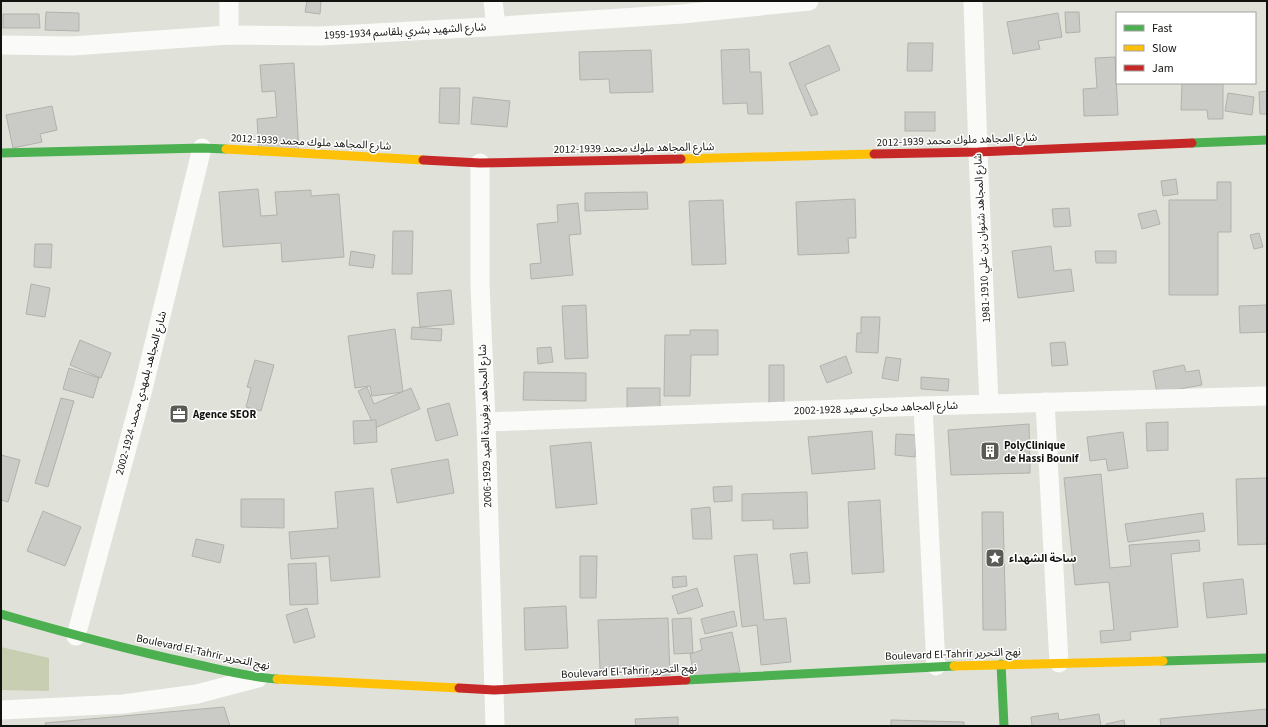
<svg xmlns="http://www.w3.org/2000/svg" width="1268" height="727" font-family="'Source Sans 3','Noto Sans Arabic',sans-serif">
	<style>
		.green { fill: #c7ceb1 }
		.building { fill: #cacbc6; stroke: #b0b2ab }
		.lines { fill: none; stroke-linecap: round; stroke-linejoin: round }
		.street { stroke: #fafbf9; stroke-width: 19 }
		.fast { stroke: #4caf50; stroke-width: 9 }
		.slow { stroke: #ffc107; stroke-width: 9 }
		.jam { stroke: #c62828; stroke-width: 9 }
		.labels { text-anchor: middle; dominant-baseline: central; stroke-width: 3; stroke-linejoin: round; paint-order: stroke }
		.street-label { font-size: 11px; fill: #12130e; stroke: #fff }
		.poi-label { font-size: 11px; font-weight: bold; fill: #12130e; stroke: #fff; text-anchor: start }
	</style>
	<rect width="100%" height="100%" fill="#e0e2da"/>
	<path class="green" d="M 1,647 L 49,658 L 49,691 L 1,690 Z"/>
	<g class="building">
		<path d="M 307,1 L 321,1 L 320,14 L 305,12 Z"/>
		<path d="M 46,12 L 79,13 L 79,31 L 45,30 Z"/>
		<path d="M 1065,12 L 1079,12 L 1080,32 L 1066,33 Z"/>
		<path d="M 1058,13 L 1062,37 L 1038,41 L 1040,49 L 1013,54 L 1007,22 Z"/>
		<path d="M 3,14 L 39,14 L 40,28 L 3,28 Z"/>
		<path d="M 908,43 L 933,43 L 932,71 L 907,71 Z"/>
		<path d="M 829,45 L 840,70 L 805,85 L 818,114 L 811,116 L 789,63 Z"/>
		<path d="M 749,49 L 750,72 L 761,72 L 763,114 L 748,114 L 747,103 L 723,104 L 721,50 Z"/>
		<path d="M 651,50 L 653,92 L 610,93 L 609,79 L 580,80 L 579,52 Z"/>
		<path d="M 1115,57 L 1118,115 L 1084,116 L 1083,89 L 1097,88 L 1095,58 Z"/>
		<path d="M 294,63 L 299,153 L 259,155 L 257,119 L 277,117 L 275,91 L 262,92 L 260,65 Z"/>
		<path d="M 1182,83 L 1223,83 L 1223,119 L 1208,119 L 1207,110 L 1181,110 Z"/>
		<path d="M 440,88 L 460,88 L 459,124 L 439,123 Z"/>
		<path d="M 1267,91 L 1267,114 L 1260,114 L 1259,92 Z"/>
		<path d="M 1228,93 L 1254,97 L 1252,115 L 1225,111 Z"/>
		<path d="M 473,97 L 510,101 L 507,127 L 471,124 Z"/>
		<path d="M 52,106 L 57,130 L 40,134 L 42,142 L 13,148 L 6,115 Z"/>
		<rect x="905" y="112" width="30" height="19"/>
		<path d="M 1176,179 L 1178,194 L 1163,196 L 1161,181 Z"/>
		<path d="M 1217,182 L 1231,182 L 1231,232 L 1218,232 L 1218,295 L 1169,295 L 1169,200 L 1217,200 Z"/>
		<path d="M 258,189 L 261,216 L 277,215 L 275,192 L 311,190 L 311,196 L 339,194 L 344,257 L 282,262 L 281,243 L 223,247 L 219,192 Z"/>
		<path d="M 647,192 L 648,209 L 585,211 L 585,193 Z"/>
		<path d="M 855,199 L 856,238 L 848,238 L 849,253 L 798,255 L 796,202 Z"/>
		<path d="M 723,200 L 726,264 L 692,265 L 689,201 Z"/>
		<path d="M 578,203 L 581,234 L 569,235 L 573,275 L 531,279 L 530,264 L 541,263 L 537,224 L 558,222 L 557,205 Z"/>
		<path d="M 1069,208 L 1071,226 L 1054,227 L 1052,209 Z"/>
		<path d="M 1156,210 L 1160,224 L 1142,229 L 1138,214 Z"/>
		<path d="M 393,231 L 413,231 L 412,274 L 392,274 Z"/>
		<path d="M 1259,233 L 1263,247 L 1254,249 L 1250,235 Z"/>
		<path d="M 35,244 L 52,244 L 51,268 L 34,267 Z"/>
		<path d="M 1051,246 L 1054,271 L 1071,269 L 1074,291 L 1018,298 L 1012,251 Z"/>
		<path d="M 351,251 L 375,255 L 373,268 L 349,265 Z"/>
		<path d="M 1095,251 L 1116,251 L 1116,263 L 1096,263 Z"/>
		<path d="M 31,284 L 50,288 L 45,317 L 26,314 Z"/>
		<path d="M 451,290 L 454,324 L 420,327 L 417,293 Z"/>
		<path d="M 586,305 L 588,358 L 565,359 L 562,306 Z"/>
		<path d="M 1267,305 L 1267,332 L 1240,333 L 1239,306 Z"/>
		<path d="M 861,317 L 880,317 L 878,353 L 856,352 L 857,333 L 861,333 Z"/>
		<path d="M 412,327 L 442,329 L 441,341 L 411,339 Z"/>
		<path d="M 395,329 L 403,392 L 372,396 L 370,386 L 355,388 L 348,336 Z"/>
		<path d="M 690,330 L 718,330 L 718,355 L 691,355 L 690,396 L 664,396 L 665,335 L 690,335 Z"/>
		<path d="M 80,340 L 111,353 L 101,378 L 70,365 Z"/>
		<path d="M 1065,342 L 1068,365 L 1052,366 L 1050,343 Z"/>
		<path d="M 551,347 L 553,362 L 538,364 L 537,348 Z"/>
		<path d="M 846,356 L 852,373 L 827,383 L 820,366 Z"/>
		<path d="M 886,357 L 901,359 L 898,381 L 882,378 Z"/>
		<path d="M 255,360 L 274,365 L 261,411 L 246,407 L 251,388 L 247,387 Z"/>
		<path d="M 769,365 L 784,365 L 784,404 L 769,405 Z"/>
		<path d="M 1184,365 L 1186,372 L 1199,370 L 1202,385 L 1157,393 L 1153,371 Z"/>
		<path d="M 69,368 L 99,378 L 93,398 L 63,389 Z"/>
		<path d="M 524,372 L 586,373 L 586,401 L 523,400 Z"/>
		<path d="M 921,377 L 949,379 L 948,391 L 921,389 Z"/>
		<path d="M 367,387 L 374,404 L 411,388 L 420,409 L 375,428 L 358,391 Z"/>
		<rect x="627" y="388" width="33" height="22"/>
		<path d="M 61,398 L 74,401 L 48,487 L 35,483 Z"/>
		<path d="M 449,403 L 458,435 L 436,441 L 427,409 Z"/>
		<path d="M 376,420 L 377,442 L 354,444 L 353,421 Z"/>
		<path d="M 1168,422 L 1168,450 L 1147,451 L 1146,423 Z"/>
		<path d="M 1029,424 L 1030,473 L 951,475 L 948,430 Z"/>
		<path d="M 872,431 L 875,469 L 812,474 L 808,437 Z"/>
		<path d="M 1123,432 L 1128,468 L 1108,471 L 1106,459 L 1090,461 L 1087,437 Z"/>
		<path d="M 896,434 L 917,435 L 915,457 L 895,455 Z"/>
		<path d="M 591,442 L 597,504 L 556,508 L 550,446 Z"/>
		<path d="M 1,455 L 20,460 L 8,502 L 1,500 Z"/>
		<path d="M 448,459 L 454,493 L 397,503 L 391,469 Z"/>
		<path d="M 1101,474 L 1110,568 L 1131,566 L 1129,545 L 1199,540 L 1200,551 L 1171,554 L 1178,627 L 1130,632 L 1131,640 L 1101,643 L 1100,631 L 1114,630 L 1109,582 L 1075,585 L 1064,478 Z"/>
		<path d="M 1267,478 L 1267,544 L 1238,545 L 1236,479 Z"/>
		<path d="M 732,486 L 732,501 L 714,502 L 713,487 Z"/>
		<path d="M 373,488 L 380,577 L 331,581 L 329,556 L 291,559 L 289,532 L 338,528 L 335,492 Z"/>
		<path d="M 807,492 L 808,528 L 773,529 L 773,520 L 742,521 L 742,494 Z"/>
		<path d="M 241,499 L 284,499 L 284,528 L 241,527 Z"/>
		<path d="M 880,500 L 884,572 L 852,574 L 848,502 Z"/>
		<path d="M 710,507 L 712,539 L 693,539 L 691,509 Z"/>
		<path d="M 43,511 L 81,527 L 65,566 L 27,551 Z"/>
		<path d="M 982,512 L 1003,512 L 1006,630 L 983,630 Z"/>
		<path d="M 1203,513 L 1205,531 L 1128,542 L 1125,524 Z"/>
		<path d="M 196,539 L 224,545 L 220,563 L 192,556 Z"/>
		<path d="M 807,552 L 810,583 L 794,584 L 790,554 Z"/>
		<path d="M 757,554 L 764,620 L 786,618 L 791,662 L 761,665 L 757,625 L 742,627 L 734,556 Z"/>
		<path d="M 580,556 L 597,556 L 596,598 L 580,598 Z"/>
		<path d="M 316,563 L 318,604 L 290,605 L 288,564 Z"/>
		<path d="M 686,576 L 687,586 L 673,588 L 672,577 Z"/>
		<path d="M 1243,579 L 1247,614 L 1207,618 L 1203,583 Z"/>
		<path d="M 697,588 L 703,606 L 678,614 L 672,596 Z"/>
		<path d="M 566,606 L 568,648 L 525,650 L 524,608 Z"/>
		<path d="M 307,608 L 315,637 L 294,643 L 286,615 Z"/>
		<path d="M 734,611 L 737,626 L 705,634 L 701,619 Z"/>
		<path d="M 668,618 L 670,675 L 637,676 L 637,668 L 600,669 L 598,620 Z"/>
		<path d="M 691,618 L 693,653 L 674,654 L 672,619 Z"/>
		<path d="M 732,632 L 740,672 L 694,676 L 690,654 L 702,650 L 700,639 Z"/>
		<path d="M 224,707 L 230,726 L 46,726 L 45,723 Z"/>
		<path d="M 1267,709 L 1267,726 L 1161,726 L 1160,719 Z"/>
		<path d="M 1058,713 L 1059,720 L 1099,714 L 1101,726 L 1032,726 L 1031,717 Z"/>
		<path d="M 678,717 L 678,726 L 636,726 L 635,719 Z"/>
		<path d="M 891,720 L 964,722 L 964,726 L 891,726 Z"/>
		<path d="M 1124,720 L 1125,726 L 1107,726 L 1106,724 Z"/>
	</g>
	<g class="lines">
		<g class="street">
			<path d="M 229,1 L 229,35"/>
			<path d="M 493,1 L 496,26"/>
			<path d="M 973,1 L 978,152 L 989,404"/>
			<path d="M 1,45 L 72,46 L 229,35 L 320,36 L 486,27 L 682,14 L 809,1"/>
			<path d="M 480,163 L 480,285 L 486,422 L 495,726"/>
			<path d="M 1045,402 L 1059,663"/>
			<path d="M 923,406 L 936,666"/>
			<path d="M 486,422 L 923,406 L 1267,396"/>
			<path d="M 76,636 L 143,389 L 202,148"/>
			<path d="M 1,710 L 123,704 L 197,694 L 258,678"/>
		</g>
		<g class="fast">
			<path d="M 1192,143 L 1267,140"/>
			<path d="M 1,153 L 202,148 L 226,149"/>
			<path d="M 1,614 C 63,632 126,649 190,663 C 218,669 247,677 277,679"/>
			<path d="M 1163,661 L 1267,658"/>
			<path d="M 1001,664 L 1004,726"/>
			<path d="M 686,680 L 954,666"/>
		</g>
		<g class="slow">
			<path d="M 226,149 L 423,160"/>
			<path d="M 681,159 L 874,154"/>
			<path d="M 954,666 L 1163,661"/>
			<path d="M 277,679 L 459,688"/>
		</g>
		<g class="jam">
			<path d="M 874,154 L 978,152 L 1192,143"/>
			<path d="M 423,160 L 480,163 L 681,159"/>
			<path d="M 459,688 L 494,690 L 686,680"/>
		</g>
	</g>
	<defs>
		<g id="office-square" transform="scale(1)"><rect x="-9" y="-9" width="18" height="18" rx="4" fill="#5a5b55" stroke="#fff"/><path d="M-6-3h4V-5.5h4V-3h4V5H-6ZM-1-4.5V-3h2v-1.5ZM-6 0V1H6V0Z" fill="#fff"/></g>
		<g id="building-square" transform="scale(1)"><rect x="-9" y="-9" width="18" height="18" rx="4" fill="#5a5b55" stroke="#fff"/><path d="M-4-6H4V6H1V3H-1V6H-4ZM-2.5-4.3h1.7v1.8h-1.7ZM.8-4.3h1.7v1.8H.8ZM-2.5-1h1.7V.8h-1.7ZM.8-1h1.7V.8H.8Z" fill="#fff"/></g>
		<g id="sight-square" transform="scale(1)"><rect x="-9" y="-9" width="18" height="18" rx="4" fill="#5a5b55" stroke="#fff"/><path d="M0-6L1.8-2.2L6-1.7L2.9 1.2L3.7 5.4L0 3.3L-3.7 5.4L-2.9 1.2L-6-1.7L-1.8-2.2Z" fill="#fff"/></g>
	</defs>
	<g fill-rule="evenodd">
		<use href="#office-square" x="179" y="414"/>
		<use href="#building-square" x="990" y="451"/>
		<use href="#sight-square" x="995" y="558"/>
	</g>
	<g class="labels">
		<g class="street-label">
			<text transform="translate(405 31) rotate(-3)">شارع الشهيد بشري بلقاسم 1934-1959</text>
			<text transform="translate(957 140) rotate(-2)">شارع المجاهد ملوك محمد 1939-2012</text>
			<text transform="translate(311 142) rotate(3)">شارع المجاهد ملوك محمد 1939-2012</text>
			<text transform="translate(634 148) rotate(-1)">شارع المجاهد ملوك محمد 1939-2012</text>
			<text transform="translate(982 238) rotate(-93)">شارع المجاهد شتوان بن علي 1910-1981</text>
			<text transform="translate(141 393) rotate(-75)">شارع المجاهد بلمهدي محمد 1924-2002</text>
			<text transform="translate(876 408) rotate(-2)">شارع المجاهد محاري سعيد 1928-2002</text>
			<text transform="translate(485 426) rotate(-92)">شارع المجاهد بوفريدة العيد 1929-2006</text>
			<text transform="translate(203 652) rotate(12)">Boulevard El-Tahrir نهج التحرير</text>
			<text transform="translate(953 654) rotate(-2)">Boulevard El-Tahrir نهج التحرير</text>
			<text transform="translate(629 671) rotate(-3)">Boulevard El-Tahrir نهج التحرير</text>
		</g>
		<g class="poi-label">
			<text x="193" y="414">Agence SEOR</text>
			<text x="1004" y="445">PolyClinique<tspan x="1004" dy="13">de Hassi Bounif</tspan></text>
			<text x="1009" y="558">ساحة الشهداء</text>
		</g>
	</g>
	<rect width="1268" height="727" fill="none" stroke="#12130e" stroke-width="4"/>
	<rect x="1116" y="12" width="140" height="72" fill="#ffffff" stroke="#a0a19f"/>
	<rect x="1124" y="25" width="20" height="6" fill="#4caf50" stroke="#a0a19f"/>
	<text x="1152" y="32" font-size="12" fill="#12130e">Fast</text>
	<rect x="1124" y="45" width="20" height="6" fill="#ffc107" stroke="#a0a19f"/>
	<text x="1152" y="52" font-size="12" fill="#12130e">Slow</text>
	<rect x="1124" y="65" width="20" height="6" fill="#c62828" stroke="#a0a19f"/>
	<text x="1152" y="72" font-size="12" fill="#12130e">Jam</text>
</svg>
